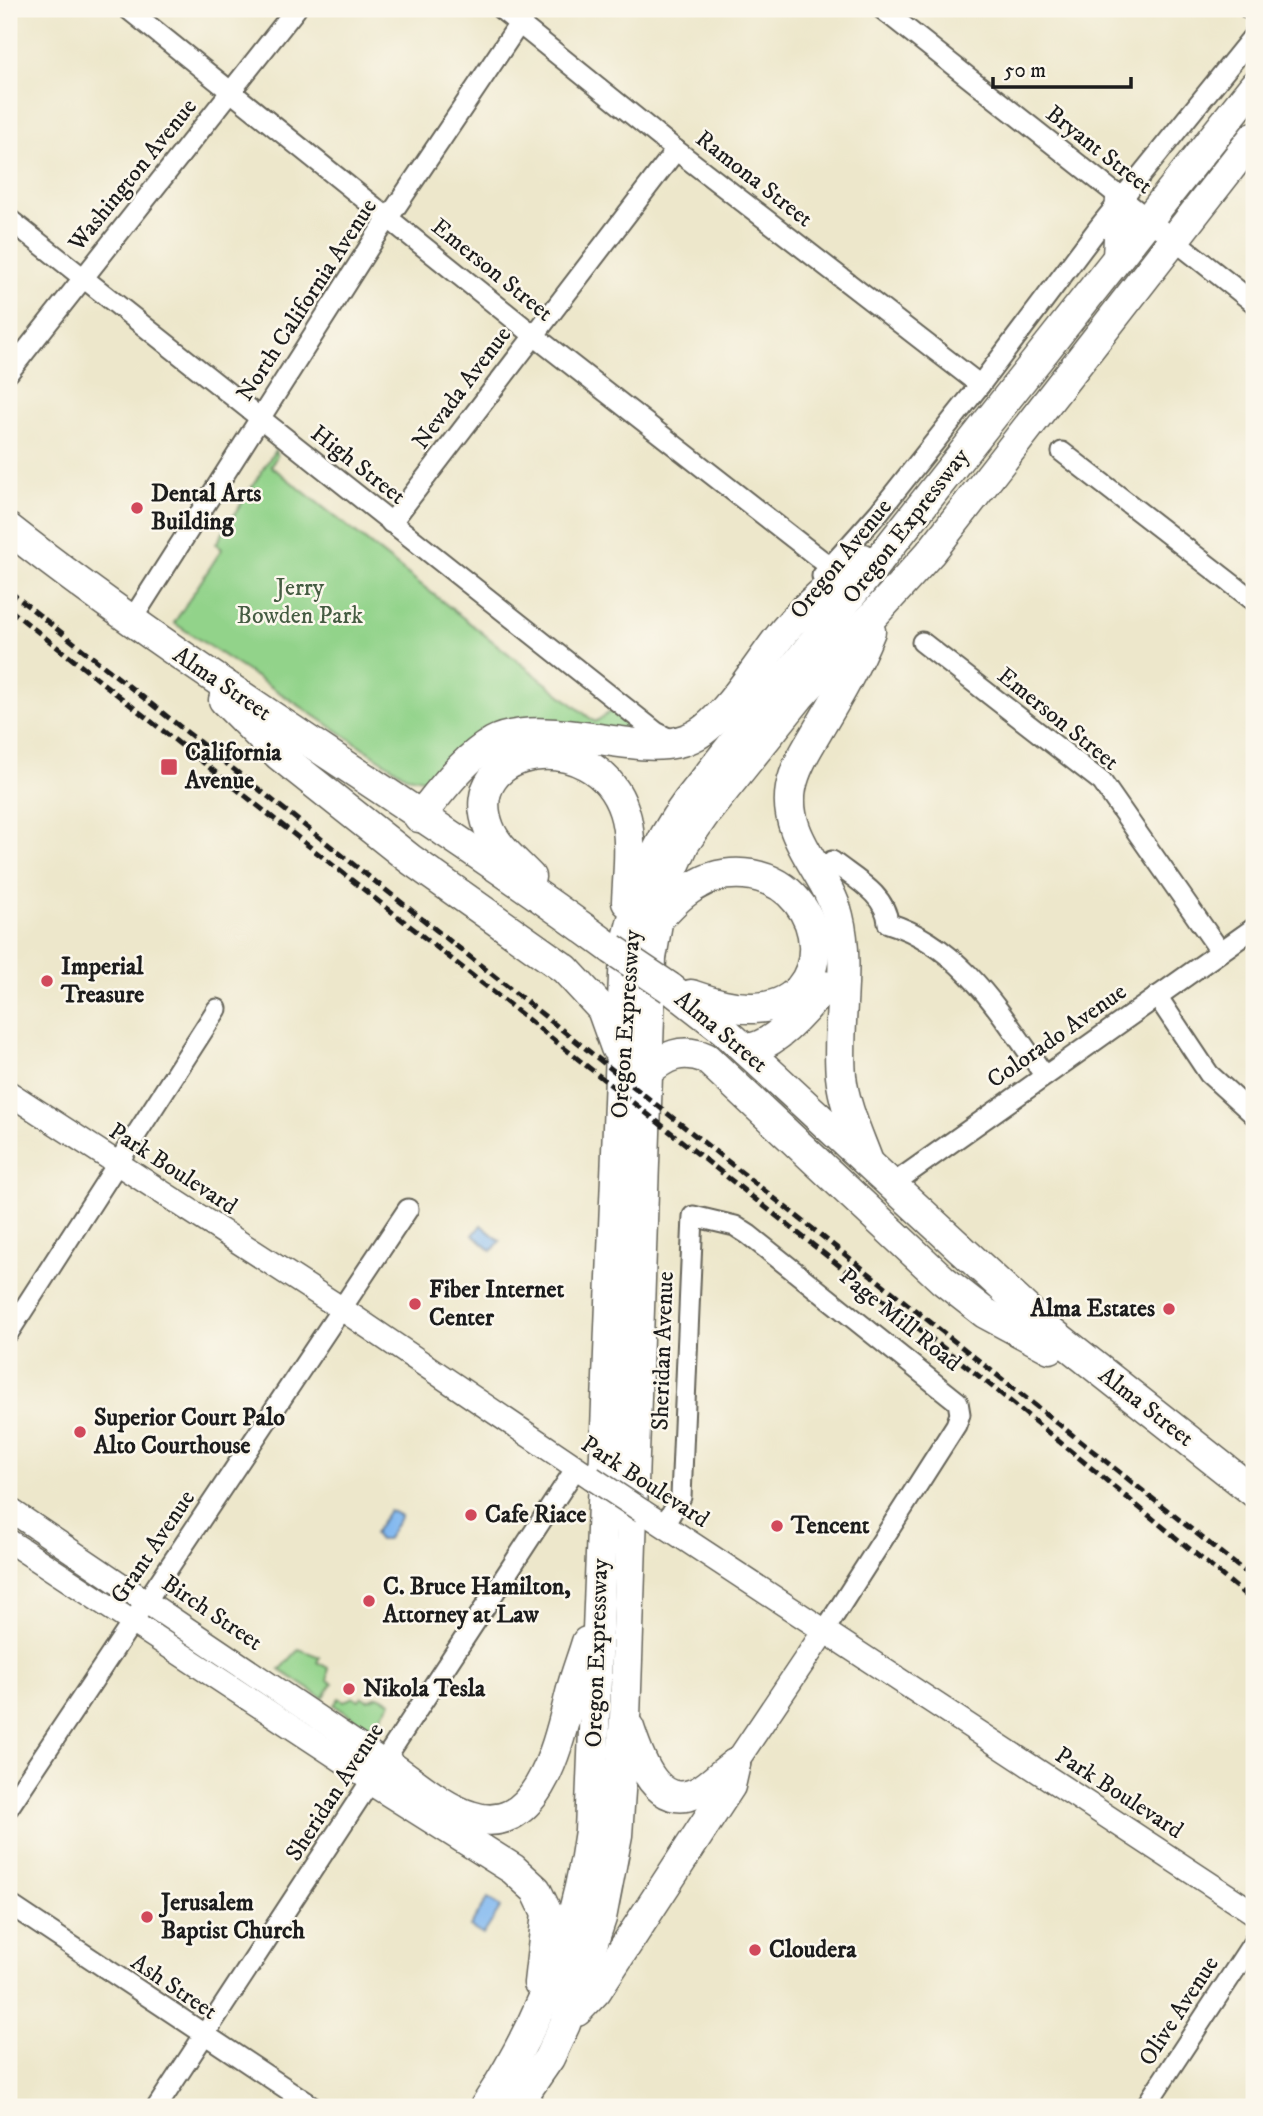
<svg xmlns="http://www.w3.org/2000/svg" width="1263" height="2116" font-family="'IM FELL DW Pica',serif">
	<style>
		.green { fill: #92d38a; stroke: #577853; stroke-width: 2 }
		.water { fill: #81b8f0; stroke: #4e6a86; stroke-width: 2 }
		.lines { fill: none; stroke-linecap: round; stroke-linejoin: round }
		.minor-casing { stroke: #656359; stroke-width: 23 }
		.tertiary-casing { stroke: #656359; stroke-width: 26 }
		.primary-casing { stroke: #656359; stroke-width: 33 }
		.minor { stroke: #fff; stroke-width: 19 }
		.tertiary { stroke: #fff; stroke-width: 23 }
		.primary { stroke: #fff; stroke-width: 30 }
		.rail { stroke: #1c1c1c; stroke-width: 5; stroke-dasharray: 10 5; stroke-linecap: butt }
		.tertiary-bridge-casing { stroke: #656359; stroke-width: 26; stroke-linecap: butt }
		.primary-bridge-casing { stroke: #656359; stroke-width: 33; stroke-linecap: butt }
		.tertiary-bridge { stroke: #fff; stroke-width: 23 }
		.primary-bridge { stroke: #fff; stroke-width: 30 }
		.poi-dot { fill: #d1495b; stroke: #fbf7ec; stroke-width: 2.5 }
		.labels { text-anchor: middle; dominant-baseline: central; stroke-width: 5; stroke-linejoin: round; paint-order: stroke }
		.street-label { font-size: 24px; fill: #1c1c1c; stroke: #fbf7ec }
		.poi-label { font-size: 24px; font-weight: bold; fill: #1c1c1c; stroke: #fbf7ec; text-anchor: start }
		.park-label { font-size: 24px; fill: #455c42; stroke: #fbf7ec }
	</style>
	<rect width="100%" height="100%" fill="#fbf7ec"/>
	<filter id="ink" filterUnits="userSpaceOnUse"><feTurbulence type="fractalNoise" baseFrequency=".0143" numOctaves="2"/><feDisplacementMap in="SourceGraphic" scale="14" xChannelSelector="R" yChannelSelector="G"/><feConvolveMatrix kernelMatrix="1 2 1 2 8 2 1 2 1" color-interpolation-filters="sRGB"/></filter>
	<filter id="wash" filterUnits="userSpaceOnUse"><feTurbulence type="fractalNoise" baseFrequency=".00686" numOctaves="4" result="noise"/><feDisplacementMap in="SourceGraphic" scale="28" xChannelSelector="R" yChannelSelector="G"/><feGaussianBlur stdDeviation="1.57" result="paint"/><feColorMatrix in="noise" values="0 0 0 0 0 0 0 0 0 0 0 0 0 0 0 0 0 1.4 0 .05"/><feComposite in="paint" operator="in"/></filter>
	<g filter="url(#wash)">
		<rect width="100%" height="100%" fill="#ede7cb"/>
		<g class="green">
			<path d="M 275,450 L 277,456 L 271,466 L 595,722 L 613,710 L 636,734 L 546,728 L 423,783 L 423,779 L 406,776 L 174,623 L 222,549 L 216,544 Z"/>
			<path d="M 299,1649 L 320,1657 L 317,1662 L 328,1668 L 328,1680 L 333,1683 L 323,1698 L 280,1670 Z"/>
			<path d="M 362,1696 L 368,1700 L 378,1696 L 391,1702 L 375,1727 L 367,1727 L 334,1705 L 339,1698 L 344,1701 L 354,1697 L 359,1700 Z"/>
		</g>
		<g class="water">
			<path d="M 481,1225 L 500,1241 L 492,1251 L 473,1235 Z"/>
			<path d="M 389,1510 L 401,1516 L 386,1540 L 379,1540 L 374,1534 Z"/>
			<path d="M 488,1898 L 501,1907 L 483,1935 L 470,1927 Z"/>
		</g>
	</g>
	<g filter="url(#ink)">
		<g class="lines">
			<g class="minor-casing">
				<g id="minor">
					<path d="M 128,9 L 546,345 L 829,566"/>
					<path d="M 501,9 L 676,150 L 980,385"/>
					<path d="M 882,9 L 1254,303"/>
					<path d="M 1249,9 L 1254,13"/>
					<path d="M 9,219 L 656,732 L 674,741"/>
					<path d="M 9,372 L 296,9"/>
					<path d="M 1062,452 L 1254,601"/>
					<path d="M 391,523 L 676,150"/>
					<path d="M 822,576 L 879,512 L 980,385 L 1099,227 L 1254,35"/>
					<path d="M 131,621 L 375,238 L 529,9"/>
					<path d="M 922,642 L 1102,782 L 1220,951"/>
					<path d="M 832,861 C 853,878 886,894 888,923 C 963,946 1002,1016 1045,1076"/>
					<path d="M 1157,996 L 1209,1074 L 1254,1115"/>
					<path d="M 890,1186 L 1254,928"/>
					<path d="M 9,1332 L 217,1009"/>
					<path d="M 664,1525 L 681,1497 L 693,1216 L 735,1226 L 749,1235 L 958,1402 L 960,1414 L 956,1425 L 825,1630"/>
					<path d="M 9,1807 L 408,1209"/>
					<path d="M 9,1904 L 314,2107"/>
					<path d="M 157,2107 L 576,1468"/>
					<path d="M 1145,2107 L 1254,1941"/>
				</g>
			</g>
			<g class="tertiary-casing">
				<g id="tertiary">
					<path d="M 9,1093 L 342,1309 L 592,1478"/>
					<path d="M 9,1509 L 384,1762"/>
					<path d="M 642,1511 L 1254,1913"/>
					<path d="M 9,1541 L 372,1780"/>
					<path d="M 735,1764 L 825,1630"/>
				</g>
			</g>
			<g class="primary-casing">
				<g id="primary">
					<path d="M 1118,257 L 1121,199"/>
					<path d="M 9,529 C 202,681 415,803 612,949"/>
					<path d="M 224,700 L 279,755 L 410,859 L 565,969 L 602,1009 L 616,1048"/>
					<path d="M 419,817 C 441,791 463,759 493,742 C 527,724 591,739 629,743 C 651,746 677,746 696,735 C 727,718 761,659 785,630 C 807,604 836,581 863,559"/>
					<path d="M 530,877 C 516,862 496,847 489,828 C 457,747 595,722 624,811 C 633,838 628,874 627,902"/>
					<path d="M 656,921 C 669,907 682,892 700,883 C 715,874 735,872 752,875 C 832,890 837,1006 754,1008 C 732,1009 712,1002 691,995"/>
					<path d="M 670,988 L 724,1030 L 1049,1330 L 1254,1492"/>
					<path d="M 745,1049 C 773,1049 808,1007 824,986"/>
					<path d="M 647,1072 C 665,1056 682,1048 706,1058 L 943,1280 L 985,1313 L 1050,1348"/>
					<path d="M 868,1162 C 858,1135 844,1106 841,1076 C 836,1024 851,967 838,916 C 827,872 782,837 791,788 C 795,767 807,749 818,730 C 837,698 856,666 870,631"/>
					<path d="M 629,1728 C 639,1758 657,1814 700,1791 C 712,1784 723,1772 735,1764"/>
					<path d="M 384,1762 C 411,1779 439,1806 470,1816 C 539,1840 559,1740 571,1693 C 575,1676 582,1659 587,1642"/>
					<path d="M 372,1780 L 513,1869 L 536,1890 L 547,1913 L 539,1983"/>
					<path d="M 577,2011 L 596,1991 L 730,1786 L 735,1764"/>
					<path d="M 485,2107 C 540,2023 577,1930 590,1831 L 625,951 C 638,895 652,848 688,801 L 1254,86"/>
					<path d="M 515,2107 L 549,2058 L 565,2024 L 601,1918 L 617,1835 L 625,1718 L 651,958 L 662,893 L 684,844 L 704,815 L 799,697 L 930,553 L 1254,137"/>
				</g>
			</g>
			<use href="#minor" class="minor"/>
			<use href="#tertiary" class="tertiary"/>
			<use href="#primary" class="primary"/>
			<g class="rail">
				<path d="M 9,591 L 1254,1579"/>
				<path d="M 9,609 L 999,1392 L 1254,1602"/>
			</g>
			<g class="tertiary-bridge-casing">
				<path id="tertiary-bridge" d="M 592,1478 L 642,1511"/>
			</g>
			<g class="primary-bridge-casing">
				<path id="primary-bridge" d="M 612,949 L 670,988"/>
			</g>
			<use href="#tertiary-bridge" class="tertiary-bridge"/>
			<use href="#primary-bridge" class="primary-bridge"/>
		</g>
	</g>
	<g class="poi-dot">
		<circle cx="137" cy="508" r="7"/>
		<rect x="160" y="758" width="18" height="18" rx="3.5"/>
		<circle cx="47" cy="981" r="7"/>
		<circle cx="415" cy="1304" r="7"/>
		<circle cx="1169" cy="1309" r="7"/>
		<circle cx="80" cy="1432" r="7"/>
		<circle cx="471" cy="1515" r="7"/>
		<circle cx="777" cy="1526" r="7"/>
		<circle cx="369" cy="1601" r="7"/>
		<circle cx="349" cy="1689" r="7"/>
		<circle cx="147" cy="1917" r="7"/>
		<circle cx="755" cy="1950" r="7"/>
	</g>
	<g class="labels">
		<g class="street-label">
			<text transform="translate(1099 150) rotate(38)">Bryant Street</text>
			<text transform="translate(133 175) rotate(-51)">Washington Avenue</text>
			<text transform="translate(754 179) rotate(38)">Ramona Street</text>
			<text transform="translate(492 270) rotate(39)">Emerson Street</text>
			<text transform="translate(307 300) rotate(-57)">North California Avenue</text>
			<text transform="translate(462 388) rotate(-53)">Nevada Avenue</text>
			<text transform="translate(358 465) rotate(38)">High Street</text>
			<text transform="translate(906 526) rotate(-52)">Oregon Expressway</text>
			<text transform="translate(841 559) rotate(-51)">Oregon Avenue</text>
			<text transform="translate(222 684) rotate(34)">Alma Street</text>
			<text transform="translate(1058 719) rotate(39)">Emerson Street</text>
			<text transform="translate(626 1024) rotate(-86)">Oregon Expressway</text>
			<text transform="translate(721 1032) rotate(40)">Alma Street</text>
			<text transform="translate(1057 1036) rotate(-35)">Colorado Avenue</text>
			<text transform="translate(173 1169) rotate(33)">Park Boulevard</text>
			<text transform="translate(900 1320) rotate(39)">Page Mill Road</text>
			<text transform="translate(663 1351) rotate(-88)">Sheridan Avenue</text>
			<text transform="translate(1146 1407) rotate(38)">Alma Street</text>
			<text transform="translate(645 1482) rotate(33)">Park Boulevard</text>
			<text transform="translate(153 1547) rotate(-56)">Grant Avenue</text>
			<text transform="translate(212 1613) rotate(34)">Birch Street</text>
			<text transform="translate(597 1653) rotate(-88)">Oregon Expressway</text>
			<text transform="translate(335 1792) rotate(-57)">Sheridan Avenue</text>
			<text transform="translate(1119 1793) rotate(33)">Park Boulevard</text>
			<text transform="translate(174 1987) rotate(34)">Ash Street</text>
			<text transform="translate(1179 2011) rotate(-57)">Olive Avenue</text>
		</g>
		<g class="poi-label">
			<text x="151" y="494">Dental Arts<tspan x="151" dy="28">Building</tspan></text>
			<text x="185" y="753">California<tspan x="185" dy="28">Avenue</tspan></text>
			<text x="61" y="967">Imperial<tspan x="61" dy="28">Treasure</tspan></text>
			<text x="429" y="1290">Fiber Internet<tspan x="429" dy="28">Center</tspan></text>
			<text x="1155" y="1309" text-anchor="end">Alma Estates</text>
			<text x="94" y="1418">Superior Court Palo<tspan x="94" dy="28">Alto Courthouse</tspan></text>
			<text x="485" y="1515">Cafe Riace</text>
			<text x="791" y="1526">Tencent</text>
			<text x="383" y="1587">C. Bruce Hamilton,<tspan x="383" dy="28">Attorney at Law</tspan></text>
			<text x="363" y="1689">Nikola Tesla</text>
			<text x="161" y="1903">Jerusalem<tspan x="161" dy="28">Baptist Church</tspan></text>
			<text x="769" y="1950">Cloudera</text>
		</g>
		<g class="park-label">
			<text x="300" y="588">Jerry<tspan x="300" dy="28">Bowden Park</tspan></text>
		</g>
	</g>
	<rect width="1263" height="2116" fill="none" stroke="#fbf7ec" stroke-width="35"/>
	<path d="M993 77v10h138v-10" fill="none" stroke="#1c1c1c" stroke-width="3.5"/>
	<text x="1004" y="77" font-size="21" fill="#1c1c1c" stroke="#fbf7ec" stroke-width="5" paint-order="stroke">50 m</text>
</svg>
